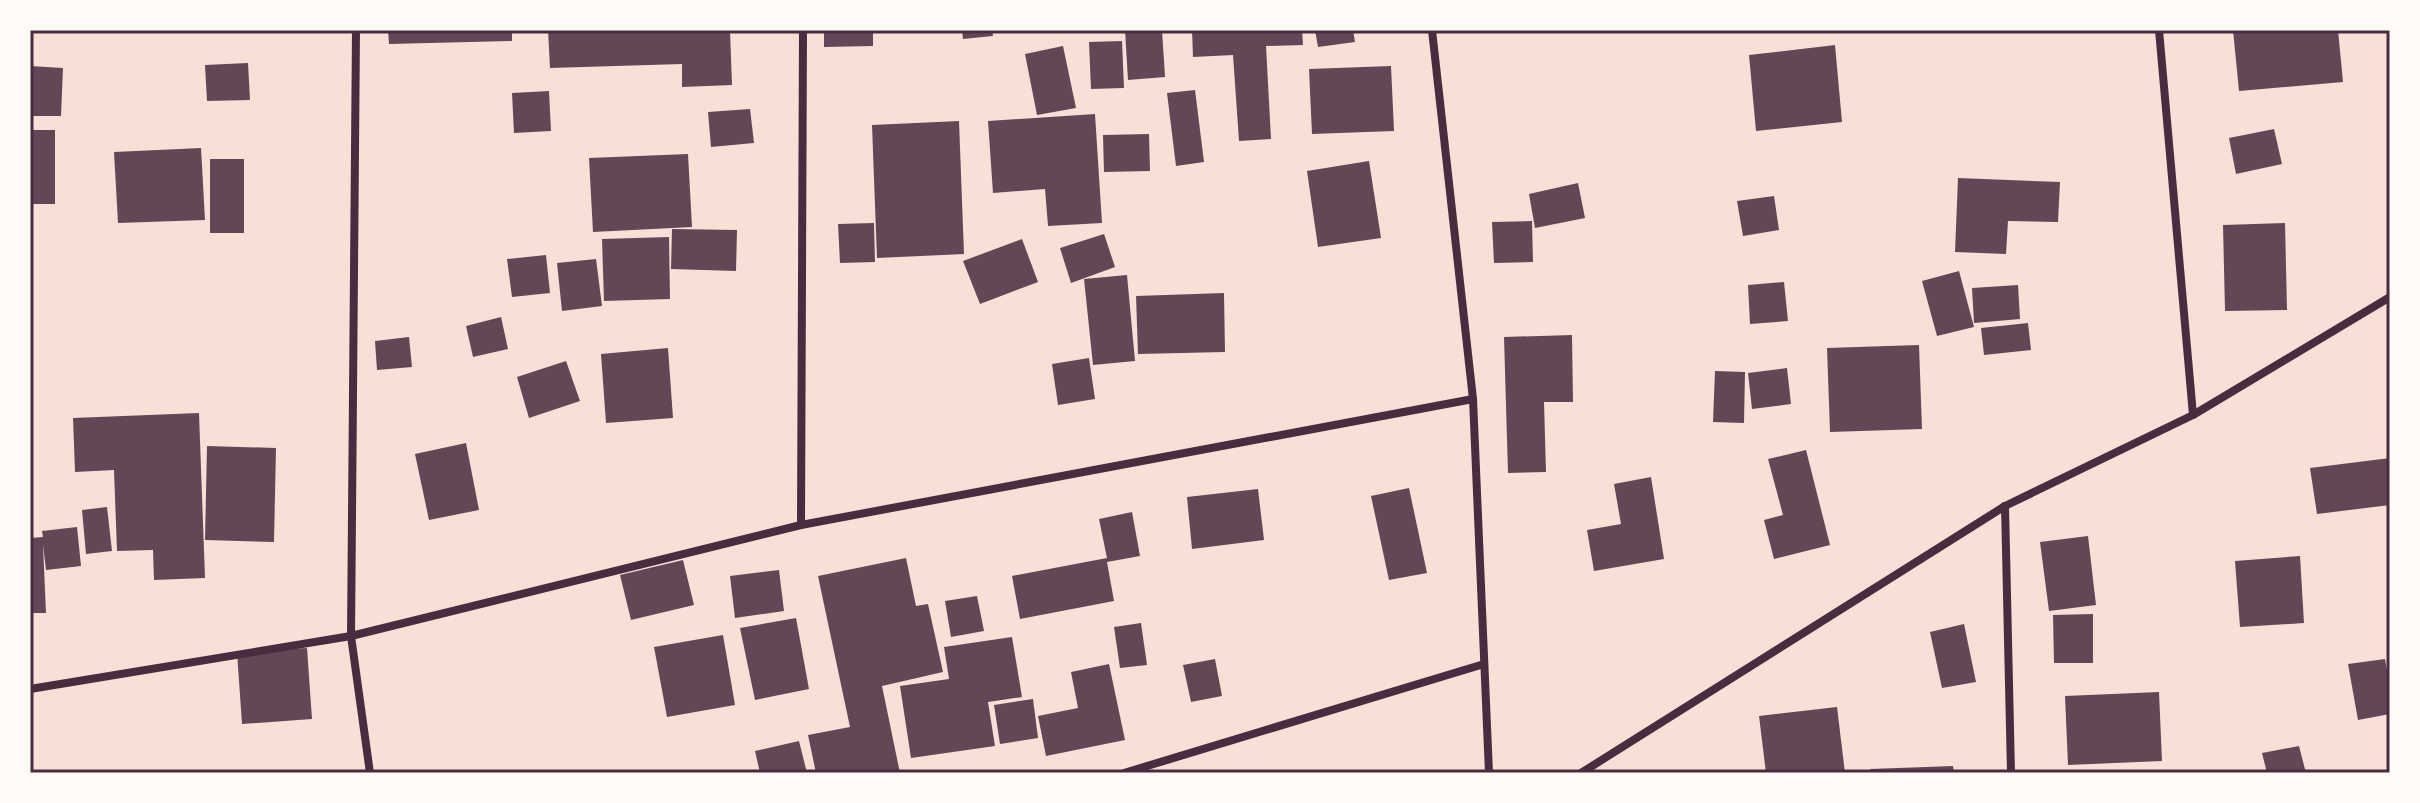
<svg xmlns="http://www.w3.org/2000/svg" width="2420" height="803" font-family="'PT Sans',sans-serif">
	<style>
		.building { fill: #644757 }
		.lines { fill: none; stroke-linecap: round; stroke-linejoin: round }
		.minor { stroke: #4a2c40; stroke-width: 8 }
		.neatline { fill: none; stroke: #4a2c40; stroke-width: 3 }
	</style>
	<rect width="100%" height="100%" fill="#f7e1d7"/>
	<g class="building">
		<path d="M 388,30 L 512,30 L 512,41 L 389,44 Z"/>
		<path d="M 548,30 L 730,30 L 732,85 L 682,87 L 682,64 L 550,68 Z"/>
		<path d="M 824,30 L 873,30 L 873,46 L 824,47 Z"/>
		<path d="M 962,30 L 992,30 L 993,36 L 963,39 Z"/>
		<path d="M 1125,30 L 1162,30 L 1165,77 L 1128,80 Z"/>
		<path d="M 1192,30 L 1302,30 L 1303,45 L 1266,46 L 1271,139 L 1239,141 L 1233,55 L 1193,57 Z"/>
		<path d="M 1315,30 L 1353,30 L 1355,42 L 1318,47 Z"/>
		<path d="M 2233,30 L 2338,30 L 2343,82 L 2239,91 Z"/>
		<path d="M 1122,41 L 1124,88 L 1091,89 L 1089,42 Z"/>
		<path d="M 1835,45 L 1842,122 L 1756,131 L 1749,55 Z"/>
		<path d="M 1063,46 L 1076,108 L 1037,115 L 1025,54 Z"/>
		<path d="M 248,63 L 250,100 L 207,101 L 205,65 Z"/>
		<path d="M 30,66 L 63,68 L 61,116 L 30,116 Z"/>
		<path d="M 1391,66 L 1394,131 L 1312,134 L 1309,69 Z"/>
		<path d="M 1195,90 L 1204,162 L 1176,166 L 1167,93 Z"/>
		<path d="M 549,91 L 551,131 L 514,133 L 512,93 Z"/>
		<path d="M 750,109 L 754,143 L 711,147 L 708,112 Z"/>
		<path d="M 1095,114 L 1102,223 L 1048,226 L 1045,189 L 993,193 L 988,121 Z"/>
		<path d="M 959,121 L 964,254 L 877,258 L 872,125 Z"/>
		<path d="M 2274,129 L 2282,164 L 2236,174 L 2229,138 Z"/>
		<rect x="30" y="130" width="25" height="74"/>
		<path d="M 1149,134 L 1150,171 L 1104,172 L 1103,135 Z"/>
		<path d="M 201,148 L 205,220 L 118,223 L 114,152 Z"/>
		<path d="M 688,154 L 692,227 L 593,232 L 589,158 Z"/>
		<rect x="210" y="159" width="34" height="74"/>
		<path d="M 1369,161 L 1381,238 L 1318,247 L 1307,171 Z"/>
		<path d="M 1958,178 L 2060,182 L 2058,222 L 2008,221 L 2006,254 L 1955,252 Z"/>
		<path d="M 1578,183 L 1585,218 L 1535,228 L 1529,194 Z"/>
		<path d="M 1774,196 L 1779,230 L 1743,236 L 1737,201 Z"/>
		<path d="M 1532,221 L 1533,262 L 1494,263 L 1492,222 Z"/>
		<path d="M 874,223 L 875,262 L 840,263 L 838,224 Z"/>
		<path d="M 2285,223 L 2287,310 L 2225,311 L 2223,225 Z"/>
		<path d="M 672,229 L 737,230 L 736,271 L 671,269 Z"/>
		<path d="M 1104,234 L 1115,267 L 1071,283 L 1060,248 Z"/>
		<path d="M 669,237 L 670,299 L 604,301 L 602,239 Z"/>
		<path d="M 1022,239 L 1038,282 L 980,304 L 963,261 Z"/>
		<path d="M 546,255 L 550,293 L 512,297 L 507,259 Z"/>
		<path d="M 596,259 L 602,306 L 562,311 L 557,263 Z"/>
		<path d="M 1959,271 L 1974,327 L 1937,336 L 1922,281 Z"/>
		<path d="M 1127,275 L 1135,361 L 1093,365 L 1084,279 Z"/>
		<path d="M 1784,282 L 1788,321 L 1750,324 L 1748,285 Z"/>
		<path d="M 2018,285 L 2020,319 L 1974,323 L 1972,288 Z"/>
		<path d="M 1224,293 L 1225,352 L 1138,354 L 1136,296 Z"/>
		<path d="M 501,317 L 508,349 L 473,357 L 466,326 Z"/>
		<path d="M 2028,323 L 2031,350 L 1984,355 L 1981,328 Z"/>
		<path d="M 1572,335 L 1573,402 L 1544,402 L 1546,472 L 1508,473 L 1504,337 Z"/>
		<path d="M 409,337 L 412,367 L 377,370 L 375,341 Z"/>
		<path d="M 1919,345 L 1922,429 L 1830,432 L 1827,348 Z"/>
		<path d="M 668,348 L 673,418 L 606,423 L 601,354 Z"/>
		<path d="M 1089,358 L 1095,399 L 1058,405 L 1052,364 Z"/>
		<path d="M 566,361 L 580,401 L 529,418 L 517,377 Z"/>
		<path d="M 1787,368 L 1791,404 L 1752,409 L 1748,373 Z"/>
		<path d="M 1715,371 L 1745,372 L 1744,423 L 1713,422 Z"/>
		<path d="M 199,413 L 205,578 L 154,580 L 153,550 L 117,551 L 114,470 L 75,472 L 73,418 Z"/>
		<path d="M 466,443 L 479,510 L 429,520 L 415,454 Z"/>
		<path d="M 207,446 L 276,448 L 274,542 L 205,540 Z"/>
		<path d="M 1806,450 L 1830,545 L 1774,559 L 1764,520 L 1783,515 L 1768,459 Z"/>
		<path d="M 2390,458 L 2390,505 L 2317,514 L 2310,468 Z"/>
		<path d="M 1651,477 L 1664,559 L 1594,571 L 1587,530 L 1621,524 L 1614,484 Z"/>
		<path d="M 1409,488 L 1427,573 L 1389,580 L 1371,496 Z"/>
		<path d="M 1258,489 L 1264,540 L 1192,549 L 1187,497 Z"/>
		<path d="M 107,507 L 112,551 L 86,554 L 82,510 Z"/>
		<path d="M 1132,512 L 1140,556 L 1107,562 L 1114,601 L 1020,619 L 1012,576 L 1107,558 L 1099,519 Z"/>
		<path d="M 77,527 L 81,566 L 46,570 L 43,545 L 46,613 L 30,613 L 30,538 L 43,537 L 42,531 Z"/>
		<path d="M 2088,536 L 2096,605 L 2049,611 L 2040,542 Z"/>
		<path d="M 2300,556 L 2304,623 L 2240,627 L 2235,561 Z"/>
		<path d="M 906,558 L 916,606 L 928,604 L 943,672 L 882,686 L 900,773 L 816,773 L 808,735 L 850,727 L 818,576 Z"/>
		<path d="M 683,560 L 694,605 L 631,620 L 620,575 Z"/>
		<path d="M 779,570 L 784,611 L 735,618 L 730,576 Z"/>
		<path d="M 977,596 L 984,631 L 951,637 L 945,601 Z"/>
		<path d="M 2093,614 L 2093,663 L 2054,663 L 2053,615 Z"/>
		<path d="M 796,618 L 809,689 L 755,700 L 740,628 Z"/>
		<path d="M 1141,623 L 1147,665 L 1120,668 L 1114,627 Z"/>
		<path d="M 1964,624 L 1976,682 L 1942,688 L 1930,632 Z"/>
		<path d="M 723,635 L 735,705 L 667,717 L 654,647 Z"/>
		<path d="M 1012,637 L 1022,697 L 988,702 L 995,746 L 911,758 L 900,686 L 949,679 L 944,647 Z"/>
		<path d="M 307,648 L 312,719 L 242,724 L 237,652 Z"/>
		<path d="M 1215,659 L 1222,696 L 1191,702 L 1183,665 Z"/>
		<path d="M 2385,659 L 2390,688 L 2390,714 L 2358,720 L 2348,664 Z"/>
		<path d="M 1109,664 L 1125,740 L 1046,756 L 1038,716 L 1078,708 L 1071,672 Z"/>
		<path d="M 2159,692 L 2162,761 L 2068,765 L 2065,696 Z"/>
		<path d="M 1033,699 L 1038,738 L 1000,744 L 994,705 Z"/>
		<path d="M 1837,707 L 1845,773 L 1766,773 L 1759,716 Z"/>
		<path d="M 799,741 L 807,773 L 760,773 L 755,751 Z"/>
		<path d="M 2299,746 L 2306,773 L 2267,773 L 2262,753 Z"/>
		<path d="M 1953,766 L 1954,773 L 1870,773 L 1870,769 Z"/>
	</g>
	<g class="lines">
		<g class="minor">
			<path d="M 356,30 L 351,636 L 370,773"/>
			<path d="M 1432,30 L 1473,399 L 1489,773"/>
			<path d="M 2159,30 L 2193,415"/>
			<path d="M 2005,506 L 2011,773"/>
			<path d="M 801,525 L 803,30"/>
			<path d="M 30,689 L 351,636 L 801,525 L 1473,399"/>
			<path d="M 1124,773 L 1484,664"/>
			<path d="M 1581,773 L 2005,506 L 2193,415 L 2390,297"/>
		</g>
	</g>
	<rect width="2420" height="803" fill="none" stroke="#fffaf5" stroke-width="64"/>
	<rect x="32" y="32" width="2356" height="739" class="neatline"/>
</svg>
